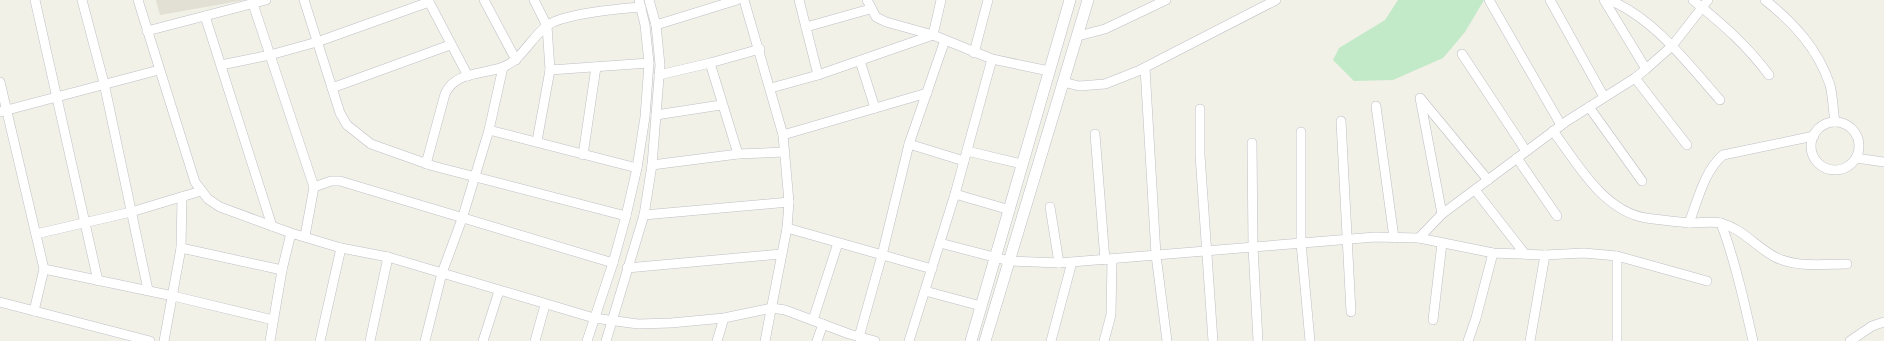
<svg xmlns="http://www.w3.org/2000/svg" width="1884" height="341" font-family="'Golos Text',sans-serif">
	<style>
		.education { fill: #e2e0d5 }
		.green { fill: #c2eac8 }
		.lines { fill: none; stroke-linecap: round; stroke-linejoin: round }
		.minor-casing { stroke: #bebfc6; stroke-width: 10 }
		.tertiary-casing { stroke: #bebfc6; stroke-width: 12 }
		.minor { stroke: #fff; stroke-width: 9 }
		.tertiary { stroke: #fff; stroke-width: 11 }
	</style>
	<rect width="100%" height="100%" fill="#f1f1e7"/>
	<path class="education" d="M 156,0 L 245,0 L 160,15 Z"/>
	<path class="green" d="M 1398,0 L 1484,0 L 1465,32 L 1443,58 L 1393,80 L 1354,81 L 1333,60 L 1339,48 L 1385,20 Z"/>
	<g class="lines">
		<g class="minor-casing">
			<g id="minor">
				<path d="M 35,0 L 98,281"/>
				<path d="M 82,0 L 104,83 L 148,290"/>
				<path d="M 138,0 L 195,182 L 208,199 L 220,207 L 291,233 L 341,248 L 388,257 L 594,318 L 638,324 L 671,323 L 724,318 L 772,308 L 785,310 L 849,334 L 875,341"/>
				<path d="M 304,0 L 340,113 L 347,125 L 371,144 L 433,166 L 626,216"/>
				<path d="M 428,0 L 468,76"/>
				<path d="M 484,0 L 516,60"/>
				<path d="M 534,0 L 547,26 L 550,70 L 537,141"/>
				<path d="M 744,0 L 783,135 L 789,202 L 787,228 L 765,341"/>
				<path d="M 799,0 L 818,75"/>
				<path d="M 867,0 L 876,17 L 886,22 L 933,35 L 992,59 L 1049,71"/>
				<path d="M 1489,0 L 1561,125"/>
				<path d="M 1550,0 L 1604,97"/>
				<path d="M 1604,0 L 1646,69"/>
				<path d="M 1609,0 C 1653,17 1689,65 1720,100"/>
				<path d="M 1693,0 C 1723,25 1745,43 1769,75"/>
				<path d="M 1765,0 C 1794,23 1818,49 1830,85 C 1833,97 1833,110 1835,122"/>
				<path d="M 253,4 L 314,187 L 305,236"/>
				<path d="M 205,16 L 272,226"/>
				<path d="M 656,25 L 737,0"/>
				<path d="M 806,27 L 870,9"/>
				<path d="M 147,31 L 266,0"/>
				<path d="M 1078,36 L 1105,29 L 1166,0"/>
				<path d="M 974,53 L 988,0"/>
				<path d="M 1462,54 L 1526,151"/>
				<path d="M 860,61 L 875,108"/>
				<path d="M 710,63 L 738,154"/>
				<path d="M 221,65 L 270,55 L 317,42 L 429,2"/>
				<path d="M 1145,68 L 1156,255 L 1167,341"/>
				<path d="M 550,70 L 649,63"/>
				<path d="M 659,75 L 710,63 L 760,49"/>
				<path d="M 1635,78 L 1687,145"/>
				<path d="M 0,82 L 44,269 L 34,311"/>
				<path d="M 1063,82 L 1079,86 L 1105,84 L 1138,71 L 1276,0"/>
				<path d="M 332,88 L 450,45"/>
				<path d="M 771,88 L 818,75 L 933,35 L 941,0"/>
				<path d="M 1420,98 L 1442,214"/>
				<path d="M 1421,99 L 1488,180"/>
				<path d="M 1376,106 L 1394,238"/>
				<path d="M 1589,107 L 1642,181"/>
				<path d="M 1200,109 L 1200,155 L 1213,341"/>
				<path d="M 0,112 L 159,70"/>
				<path d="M 656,115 L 721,105"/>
				<path d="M 1341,121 L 1351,312"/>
				<circle cx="1835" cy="146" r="24"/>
				<path d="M 489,130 L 637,168"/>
				<path d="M 1553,131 C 1577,163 1603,211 1646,218 C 1661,220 1676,222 1691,223 C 1701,223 1712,221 1721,223 C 1743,229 1756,247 1775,257 C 1797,268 1824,264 1847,264"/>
				<path d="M 1301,132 L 1301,243 L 1310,341"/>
				<path d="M 1095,134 L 1105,260"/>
				<path d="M 783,135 L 927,93"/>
				<path d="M 1252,143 L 1253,247 L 1258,341"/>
				<path d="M 909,144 L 964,161"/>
				<path d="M 967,151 L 1022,164"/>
				<path d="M 583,155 L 596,67"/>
				<path d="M 1517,158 L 1557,216"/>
				<path d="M 1856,158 L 1884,162"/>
				<path d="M 426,164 L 445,94 C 455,71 483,75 503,67 C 523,59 531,37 548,25 C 566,13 618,9 641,7"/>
				<path d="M 652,165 L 738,154 L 785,152"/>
				<path d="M 314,187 L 331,181 L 340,181 L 613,263"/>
				<path d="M 1475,190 L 1525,254"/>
				<path d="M 955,194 L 1010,210"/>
				<path d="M 1050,207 L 1059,263"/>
				<path d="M 644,215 L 789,202"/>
				<path d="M 1689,223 C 1698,200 1704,171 1723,155 L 1814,136"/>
				<path d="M 1721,223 C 1735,261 1744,301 1753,341"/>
				<path d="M 787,228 L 932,269"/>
				<path d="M 36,234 L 131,212 L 201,191"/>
				<path d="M 1419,238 L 1442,214 L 1567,121 L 1635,78 L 1646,69 L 1672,46 L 1708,0"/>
				<path d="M 940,243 L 1009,261 L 1059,263 L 1375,237 L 1419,238 L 1493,253 L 1545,255 L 1584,253 L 1617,256 L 1617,341"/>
				<path d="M 181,248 L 282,270"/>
				<path d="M 1617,256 L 1707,281"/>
				<path d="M 627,268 L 781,254"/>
				<path d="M 44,269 L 173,296 L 273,320"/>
				<path d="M 925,291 L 981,306"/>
				<path d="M 0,302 L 150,341"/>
				<path d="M 813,320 L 838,243"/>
				<path d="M 1433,320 L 1442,243"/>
				<path d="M 859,337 L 882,255 L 909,144 L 945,40"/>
				<path d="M 164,341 L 181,248 L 182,197"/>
				<path d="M 270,341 L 282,270 L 291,233"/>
				<path d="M 320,341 L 341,248"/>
				<path d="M 370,341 L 388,257"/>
				<path d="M 425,341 L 442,273 L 462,219 L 489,130 L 503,67"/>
				<path d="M 483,341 L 499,291"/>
				<path d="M 535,341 L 545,305"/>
				<path d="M 587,341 L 613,263 L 626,216 L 637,168 L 645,117 L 649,63 L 645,25 L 639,0"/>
				<path d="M 606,341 L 644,215 L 652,165 L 660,65 L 656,25 L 649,0"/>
				<path d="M 717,341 L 724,318"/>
				<path d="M 817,341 L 823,324"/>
				<path d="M 909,341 L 955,194 L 992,59"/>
				<path d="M 1051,341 L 1072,262"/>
				<path d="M 1104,341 L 1111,315 L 1112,259"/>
				<path d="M 1468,341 L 1476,318 L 1493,253"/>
				<path d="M 1530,341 L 1545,255"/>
				<path d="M 1850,341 L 1872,326 L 1884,322"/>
			</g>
		</g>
		<g class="tertiary-casing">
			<g id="tertiary">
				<path d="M 971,341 L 1070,0"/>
				<path d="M 985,341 L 1088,0"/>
			</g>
		</g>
		<use href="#minor" class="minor"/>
		<use href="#tertiary" class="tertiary"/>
	</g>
</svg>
